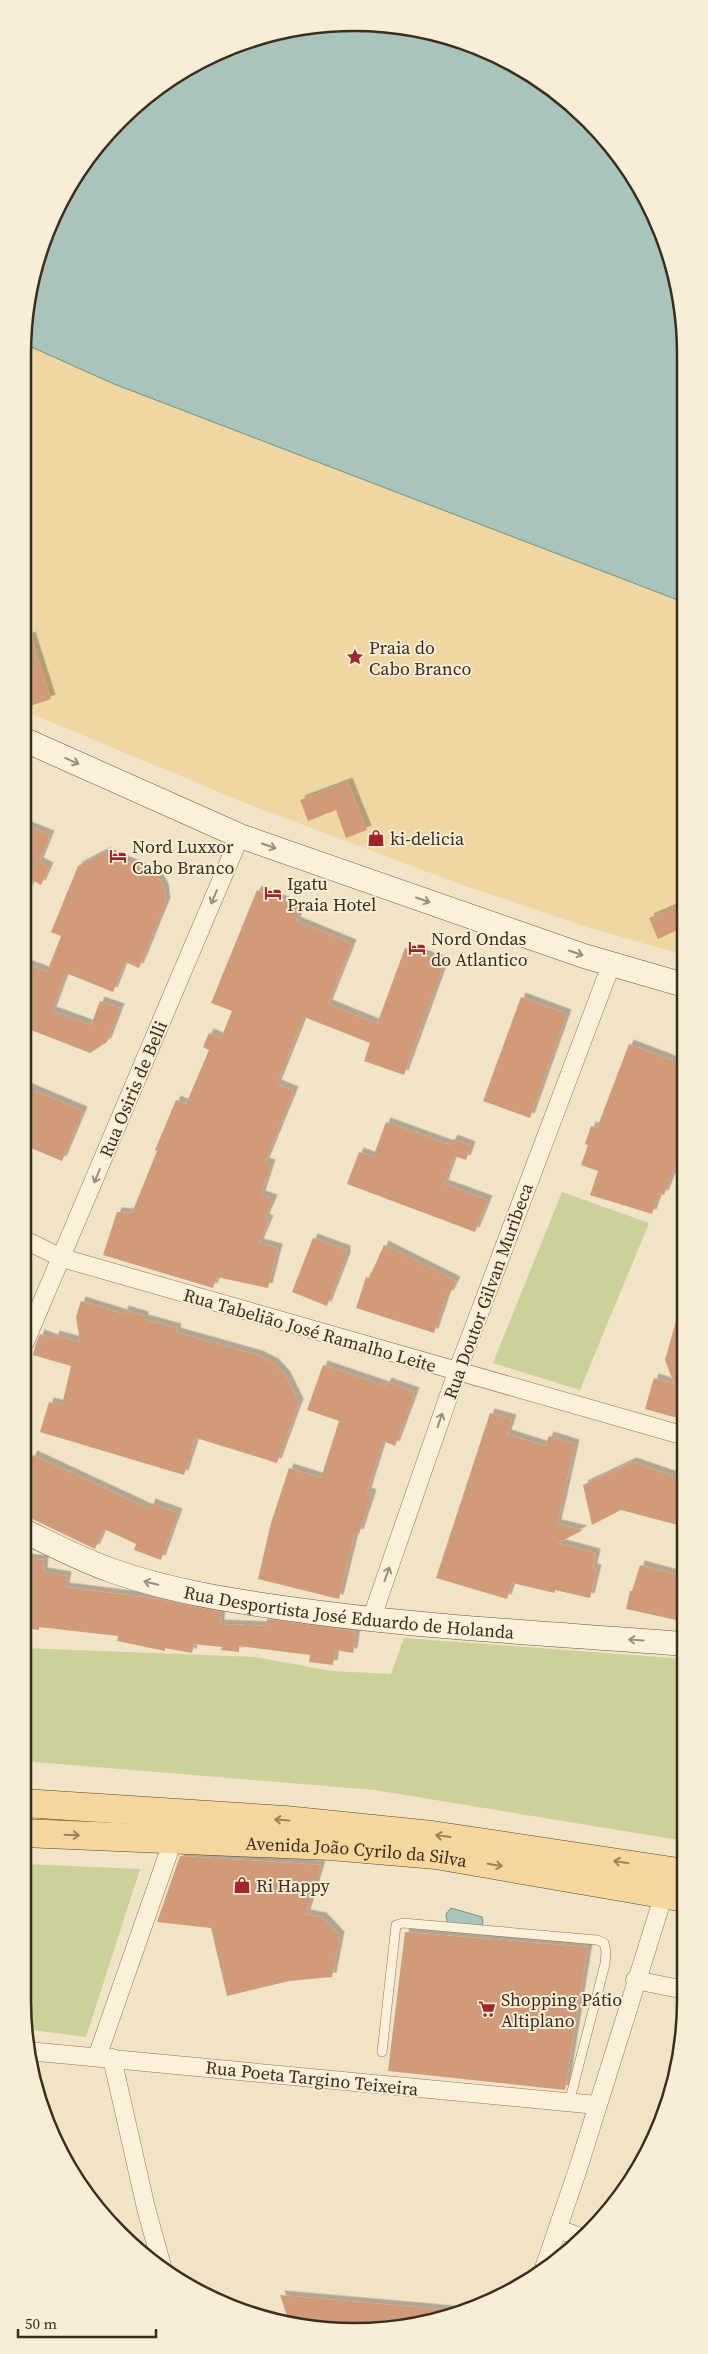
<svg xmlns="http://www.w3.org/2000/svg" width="708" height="2354" font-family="'Source Serif 4',serif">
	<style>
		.green { fill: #ccd099 }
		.sand { fill: #eed7a2 }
		.water { fill: #a8c4bb; stroke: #6d9489 }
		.building { fill: #d19b7a; filter: url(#shadow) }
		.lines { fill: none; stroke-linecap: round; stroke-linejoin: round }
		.lane-casing { stroke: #8e745a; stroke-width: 10 }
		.street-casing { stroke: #8e745a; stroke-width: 19 }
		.secondary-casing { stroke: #70553d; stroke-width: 25 }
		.primary-casing { stroke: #5c422e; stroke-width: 29 }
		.lane { stroke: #fbf0da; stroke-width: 9 }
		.street { stroke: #fbf0da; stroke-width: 18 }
		.secondary { stroke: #fbf0da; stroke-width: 24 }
		.primary { stroke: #f5d79d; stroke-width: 28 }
		.oneway { stroke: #9c8e7c }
		.oneway2 { stroke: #99825e }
		.labels { text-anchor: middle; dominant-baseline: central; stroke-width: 4; stroke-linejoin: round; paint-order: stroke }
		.poi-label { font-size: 18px; fill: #3d2d1f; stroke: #f8edd6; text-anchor: start }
		.street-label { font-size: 18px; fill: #3d2d1f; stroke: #f8edd6 }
		.rim { fill: none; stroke: #3d2d1f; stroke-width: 2.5 }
	</style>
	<defs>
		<filter id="shadow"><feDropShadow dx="4.5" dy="-4.5" stdDeviation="0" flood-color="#0004"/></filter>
	</defs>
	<rect width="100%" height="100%" fill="#f1e3c6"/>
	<g class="green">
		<path d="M 562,1192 L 649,1223 L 580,1390 L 493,1363 Z"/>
		<path d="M 404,1638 L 685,1659 L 685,1841 L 375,1790 L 23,1761 L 24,1648 L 255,1657 L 331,1671 L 391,1674 Z"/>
		<path d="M 23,1864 L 140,1869 L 86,2037 L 25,2029 L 23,2000 Z"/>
	</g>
	<path class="sand" d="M 29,346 L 114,384 L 683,602 L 684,955 L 593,929 L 465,886 L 248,804 L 27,712 Z"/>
	<g class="water">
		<path d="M 354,23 L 419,29 L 519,67 L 603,135 L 651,208 L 683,311 L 683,602 L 114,384 L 29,346 L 29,289 L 48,227 L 79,170 L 120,119 L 170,78 L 227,48 L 290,29 Z"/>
		<path d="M 451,1908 L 482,1917 L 483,1923 L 479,1929 L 447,1923 L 446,1914 Z"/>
	</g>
	<g class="building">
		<path d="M 31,636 L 51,699 L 30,706 L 27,697 L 28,637 Z"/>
		<path d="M 348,782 L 367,830 L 346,838 L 336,810 L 308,821 L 300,800 Z"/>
		<path d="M 27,826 L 50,835 L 39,862 L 49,867 L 41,885 L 32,880 L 28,891 Z"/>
		<path d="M 105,852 L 156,874 L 164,888 L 166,902 L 139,968 L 125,962 L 113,992 L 66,973 L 52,1011 L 91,1025 L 100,1001 L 120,1008 L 107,1042 L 90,1053 L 26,1028 L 26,964 L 47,972 L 61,936 L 51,932 L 78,866 Z"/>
		<path d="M 257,890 L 301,908 L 296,921 L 352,944 L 328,1004 L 377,1024 L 405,948 L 445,962 L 404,1075 L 364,1061 L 370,1043 L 304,1017 L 277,1084 L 294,1091 L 265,1162 L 271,1164 L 261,1195 L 273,1199 L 265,1218 L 269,1220 L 259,1243 L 278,1248 L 268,1288 L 217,1277 L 213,1288 L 103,1255 L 117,1212 L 132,1213 L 157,1151 L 155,1150 L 176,1100 L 186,1104 L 209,1050 L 203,1047 L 209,1033 L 221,1038 L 232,1011 L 211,1003 Z"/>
		<path d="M 684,903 L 684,927 L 658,939 L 649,918 Z"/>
		<path d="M 521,997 L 567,1014 L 530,1118 L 483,1101 Z"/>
		<path d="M 629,1044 L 684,1065 L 684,1130 L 677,1147 L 682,1149 L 664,1195 L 659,1193 L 652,1214 L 590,1195 L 598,1171 L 581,1165 L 588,1145 L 585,1144 L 591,1126 L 597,1128 Z"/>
		<path d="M 26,1087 L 83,1111 L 62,1161 L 26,1146 Z"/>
		<path d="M 386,1122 L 450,1145 L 453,1139 L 471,1146 L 466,1160 L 454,1156 L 444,1184 L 488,1200 L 475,1232 L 347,1184 L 359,1152 L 373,1157 Z"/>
		<path d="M 313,1238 L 346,1250 L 346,1257 L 327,1306 L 292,1292 Z"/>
		<path d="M 384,1245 L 456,1281 L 449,1295 L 447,1294 L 434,1333 L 356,1308 L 366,1277 L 369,1278 Z"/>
		<path d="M 81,1301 L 123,1314 L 124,1310 L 144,1316 L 144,1319 L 177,1328 L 176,1332 L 258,1355 L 274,1363 L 286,1376 L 299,1403 L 277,1463 L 196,1438 L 184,1475 L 40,1432 L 49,1402 L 62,1405 L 71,1366 L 33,1355 L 36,1343 L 40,1334 L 54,1339 L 55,1335 L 80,1342 L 76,1317 Z"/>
		<path d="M 680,1307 L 684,1308 L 685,1420 L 645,1409 L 654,1378 L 674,1384 L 665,1360 Z"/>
		<path d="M 323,1365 L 385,1386 L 387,1382 L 415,1392 L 395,1446 L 383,1441 L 367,1492 L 372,1494 L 359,1534 L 355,1533 L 339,1599 L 258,1579 L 271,1523 L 289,1468 L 321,1478 L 339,1421 L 307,1410 Z"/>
		<path d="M 490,1413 L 512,1419 L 507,1434 L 545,1446 L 549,1436 L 575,1444 L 557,1524 L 583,1530 L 558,1543 L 596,1553 L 593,1568 L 597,1569 L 590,1598 L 555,1590 L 555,1593 L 512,1583 L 507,1599 L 436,1578 Z"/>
		<path d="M 33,1455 L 149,1509 L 151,1503 L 178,1513 L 161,1560 L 134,1550 L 136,1544 L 104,1529 L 95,1549 L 24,1515 L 24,1473 Z"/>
		<path d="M 632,1462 L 685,1480 L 685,1527 L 621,1510 L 592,1525 L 583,1485 Z"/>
		<path d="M 24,1558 L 44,1560 L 43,1572 L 67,1576 L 65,1587 L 159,1599 L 221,1612 L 220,1624 L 266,1626 L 267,1619 L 356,1631 L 353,1653 L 335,1650 L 333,1665 L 309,1662 L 310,1655 L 239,1646 L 239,1652 L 221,1650 L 222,1647 L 194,1644 L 192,1653 L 165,1648 L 165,1651 L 117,1641 L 118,1636 L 39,1627 L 39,1630 L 24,1628 Z"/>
		<path d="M 640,1565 L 685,1577 L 685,1622 L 626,1609 L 630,1591 L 632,1591 Z"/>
		<path d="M 180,1856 L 321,1865 L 306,1914 L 322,1917 L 340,1936 L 332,1977 L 289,1981 L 227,1996 L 211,1928 L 157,1922 Z"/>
		<path d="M 405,1932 L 588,1947 L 565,2090 L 388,2071 Z"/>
		<path d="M 280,2295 L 461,2311 L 461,2312 L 440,2320 L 376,2331 L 311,2329 L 289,2322 Z"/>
	</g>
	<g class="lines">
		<g class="lane-casing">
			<path id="lane" d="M 382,2052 L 396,1925 L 403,1923 L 597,1940 L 604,1943 L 606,1951 L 605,1964 L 569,2103"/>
		</g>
		<g class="street-casing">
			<g id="street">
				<path d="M 25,1240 L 62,1258 L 685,1436"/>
				<path d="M 25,1342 L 240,836"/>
				<path d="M 371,1620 L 457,1372 L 611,965"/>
				<path d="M 635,1980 L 685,1990"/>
				<path d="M 28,2051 L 597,2105"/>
				<path d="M 97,2057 L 173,1840"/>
				<path d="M 112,2058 L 146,2208 L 163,2270"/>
				<path d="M 558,2229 L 580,2237"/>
				<path d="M 543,2271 L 577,2172 L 664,1894"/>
			</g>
		</g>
		<g class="secondary-casing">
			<g id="secondary">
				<path d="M 27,741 L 240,836 L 584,956 L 684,985"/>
				<path id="s1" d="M 24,1531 C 53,1545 83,1561 113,1571 C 175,1593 241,1602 305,1611 C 431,1628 558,1634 685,1644"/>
			</g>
		</g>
		<g class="primary-casing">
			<g id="primary">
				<path d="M 23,1803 L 285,1820 L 432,1835 L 685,1873"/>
				<path id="s2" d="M 23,1833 L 330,1846 L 436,1855 L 685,1898"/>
			</g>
		</g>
		<use href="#lane" class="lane"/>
		<use href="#street" class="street"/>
		<use href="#secondary" class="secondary"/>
		<use href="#primary" class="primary"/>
	</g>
	<defs><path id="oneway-shaft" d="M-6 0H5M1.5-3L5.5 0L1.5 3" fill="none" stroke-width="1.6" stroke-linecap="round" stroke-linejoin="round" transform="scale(1.25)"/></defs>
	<g class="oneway">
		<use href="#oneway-shaft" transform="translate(72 761) rotate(24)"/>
		<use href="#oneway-shaft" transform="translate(269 846) rotate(19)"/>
		<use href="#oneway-shaft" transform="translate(214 897) rotate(113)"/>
		<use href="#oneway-shaft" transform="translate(423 900) rotate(19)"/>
		<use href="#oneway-shaft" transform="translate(576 953) rotate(19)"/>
		<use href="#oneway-shaft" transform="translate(97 1176) rotate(113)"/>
		<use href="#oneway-shaft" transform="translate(440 1420) rotate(-71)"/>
		<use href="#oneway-shaft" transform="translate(387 1574) rotate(-71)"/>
		<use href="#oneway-shaft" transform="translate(151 1583) rotate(-166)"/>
		<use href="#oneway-shaft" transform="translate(636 1640) rotate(-176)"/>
	</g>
	<g class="oneway2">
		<use href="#oneway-shaft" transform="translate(282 1820) rotate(-176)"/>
		<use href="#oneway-shaft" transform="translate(72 1835) rotate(2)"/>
		<use href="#oneway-shaft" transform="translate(443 1836) rotate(-172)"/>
		<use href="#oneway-shaft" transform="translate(621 1862) rotate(-171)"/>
		<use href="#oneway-shaft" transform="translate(495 1865) rotate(10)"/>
	</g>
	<defs>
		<g id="sight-bare" transform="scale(1.35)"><path d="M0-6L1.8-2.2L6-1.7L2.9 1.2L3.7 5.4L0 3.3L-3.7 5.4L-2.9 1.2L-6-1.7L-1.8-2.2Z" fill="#a1262b" stroke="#f8edd6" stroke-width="2.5" paint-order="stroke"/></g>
		<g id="shop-bare" transform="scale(1.35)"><path d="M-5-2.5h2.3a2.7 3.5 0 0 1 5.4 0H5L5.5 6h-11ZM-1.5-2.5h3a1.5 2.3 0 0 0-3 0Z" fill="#a1262b" stroke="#f8edd6" stroke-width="2.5" paint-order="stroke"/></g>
		<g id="hotel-bare" transform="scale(1.35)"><path d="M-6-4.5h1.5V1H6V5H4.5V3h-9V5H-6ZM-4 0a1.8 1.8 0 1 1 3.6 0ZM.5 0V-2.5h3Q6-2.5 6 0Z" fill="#a1262b" stroke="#f8edd6" stroke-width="2.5" paint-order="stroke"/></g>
		<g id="supermarket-bare" transform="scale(1.35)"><path d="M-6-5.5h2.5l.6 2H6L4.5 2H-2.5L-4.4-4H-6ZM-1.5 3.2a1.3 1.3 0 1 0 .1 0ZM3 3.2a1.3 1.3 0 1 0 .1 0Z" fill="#a1262b" stroke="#f8edd6" stroke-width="2.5" paint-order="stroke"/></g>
	</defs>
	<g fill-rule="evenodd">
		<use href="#sight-bare" x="355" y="657"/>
		<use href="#shop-bare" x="376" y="838"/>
		<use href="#hotel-bare" x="118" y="856"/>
		<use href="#hotel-bare" x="273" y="893"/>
		<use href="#hotel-bare" x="417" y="948"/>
		<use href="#shop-bare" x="242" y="1885"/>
		<use href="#supermarket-bare" x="487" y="2009"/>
	</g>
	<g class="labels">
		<g class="poi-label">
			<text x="369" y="647">Praia do<tspan x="369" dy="21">Cabo Branco</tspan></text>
			<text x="390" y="838">ki-delicia</text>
			<text x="132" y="846">Nord Luxxor<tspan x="132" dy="21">Cabo Branco</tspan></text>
			<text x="287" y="883">Igatu<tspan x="287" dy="21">Praia Hotel</tspan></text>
			<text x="431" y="938">Nord Ondas<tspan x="431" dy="21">do Atlantico</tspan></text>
			<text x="256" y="1885">Ri Happy</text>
			<text x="501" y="1999">Shopping Pátio<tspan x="501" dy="21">Altiplano</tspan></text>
		</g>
		<g class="street-label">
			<text transform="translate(133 1089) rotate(-67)">Rua Osiris de Belli</text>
			<text transform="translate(488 1291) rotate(-70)">Rua Doutor Gilvan Muribeca</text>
			<text transform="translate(310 1330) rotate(16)">Rua Tabelião José Ramalho Leite</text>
			<text stroke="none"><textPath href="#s1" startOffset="338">Rua Desportista José Eduardo de Holanda</textPath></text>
			<text stroke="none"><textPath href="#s2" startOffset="334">Avenida João Cyrilo da Silva</textPath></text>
			<text transform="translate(312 2078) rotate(6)">Rua Poeta Targino Teixeira</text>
		</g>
	</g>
	<path d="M0 0H708V2354H0ZM354 31H354A323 323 0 0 1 677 354V2000A323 323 0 0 1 354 2323H354A323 323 0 0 1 31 2000V354A323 323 0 0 1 354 31Z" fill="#f8edd6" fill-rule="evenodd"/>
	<path class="rim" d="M354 31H354A323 323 0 0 1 677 354V2000A323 323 0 0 1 354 2323H354A323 323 0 0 1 31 2000V354A323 323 0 0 1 354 31Z"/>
	<path d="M18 2329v8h138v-8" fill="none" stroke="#3d2d1f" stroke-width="2.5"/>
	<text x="25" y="2329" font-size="15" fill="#3d2d1f" stroke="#f8edd6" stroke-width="4" paint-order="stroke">50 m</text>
</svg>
